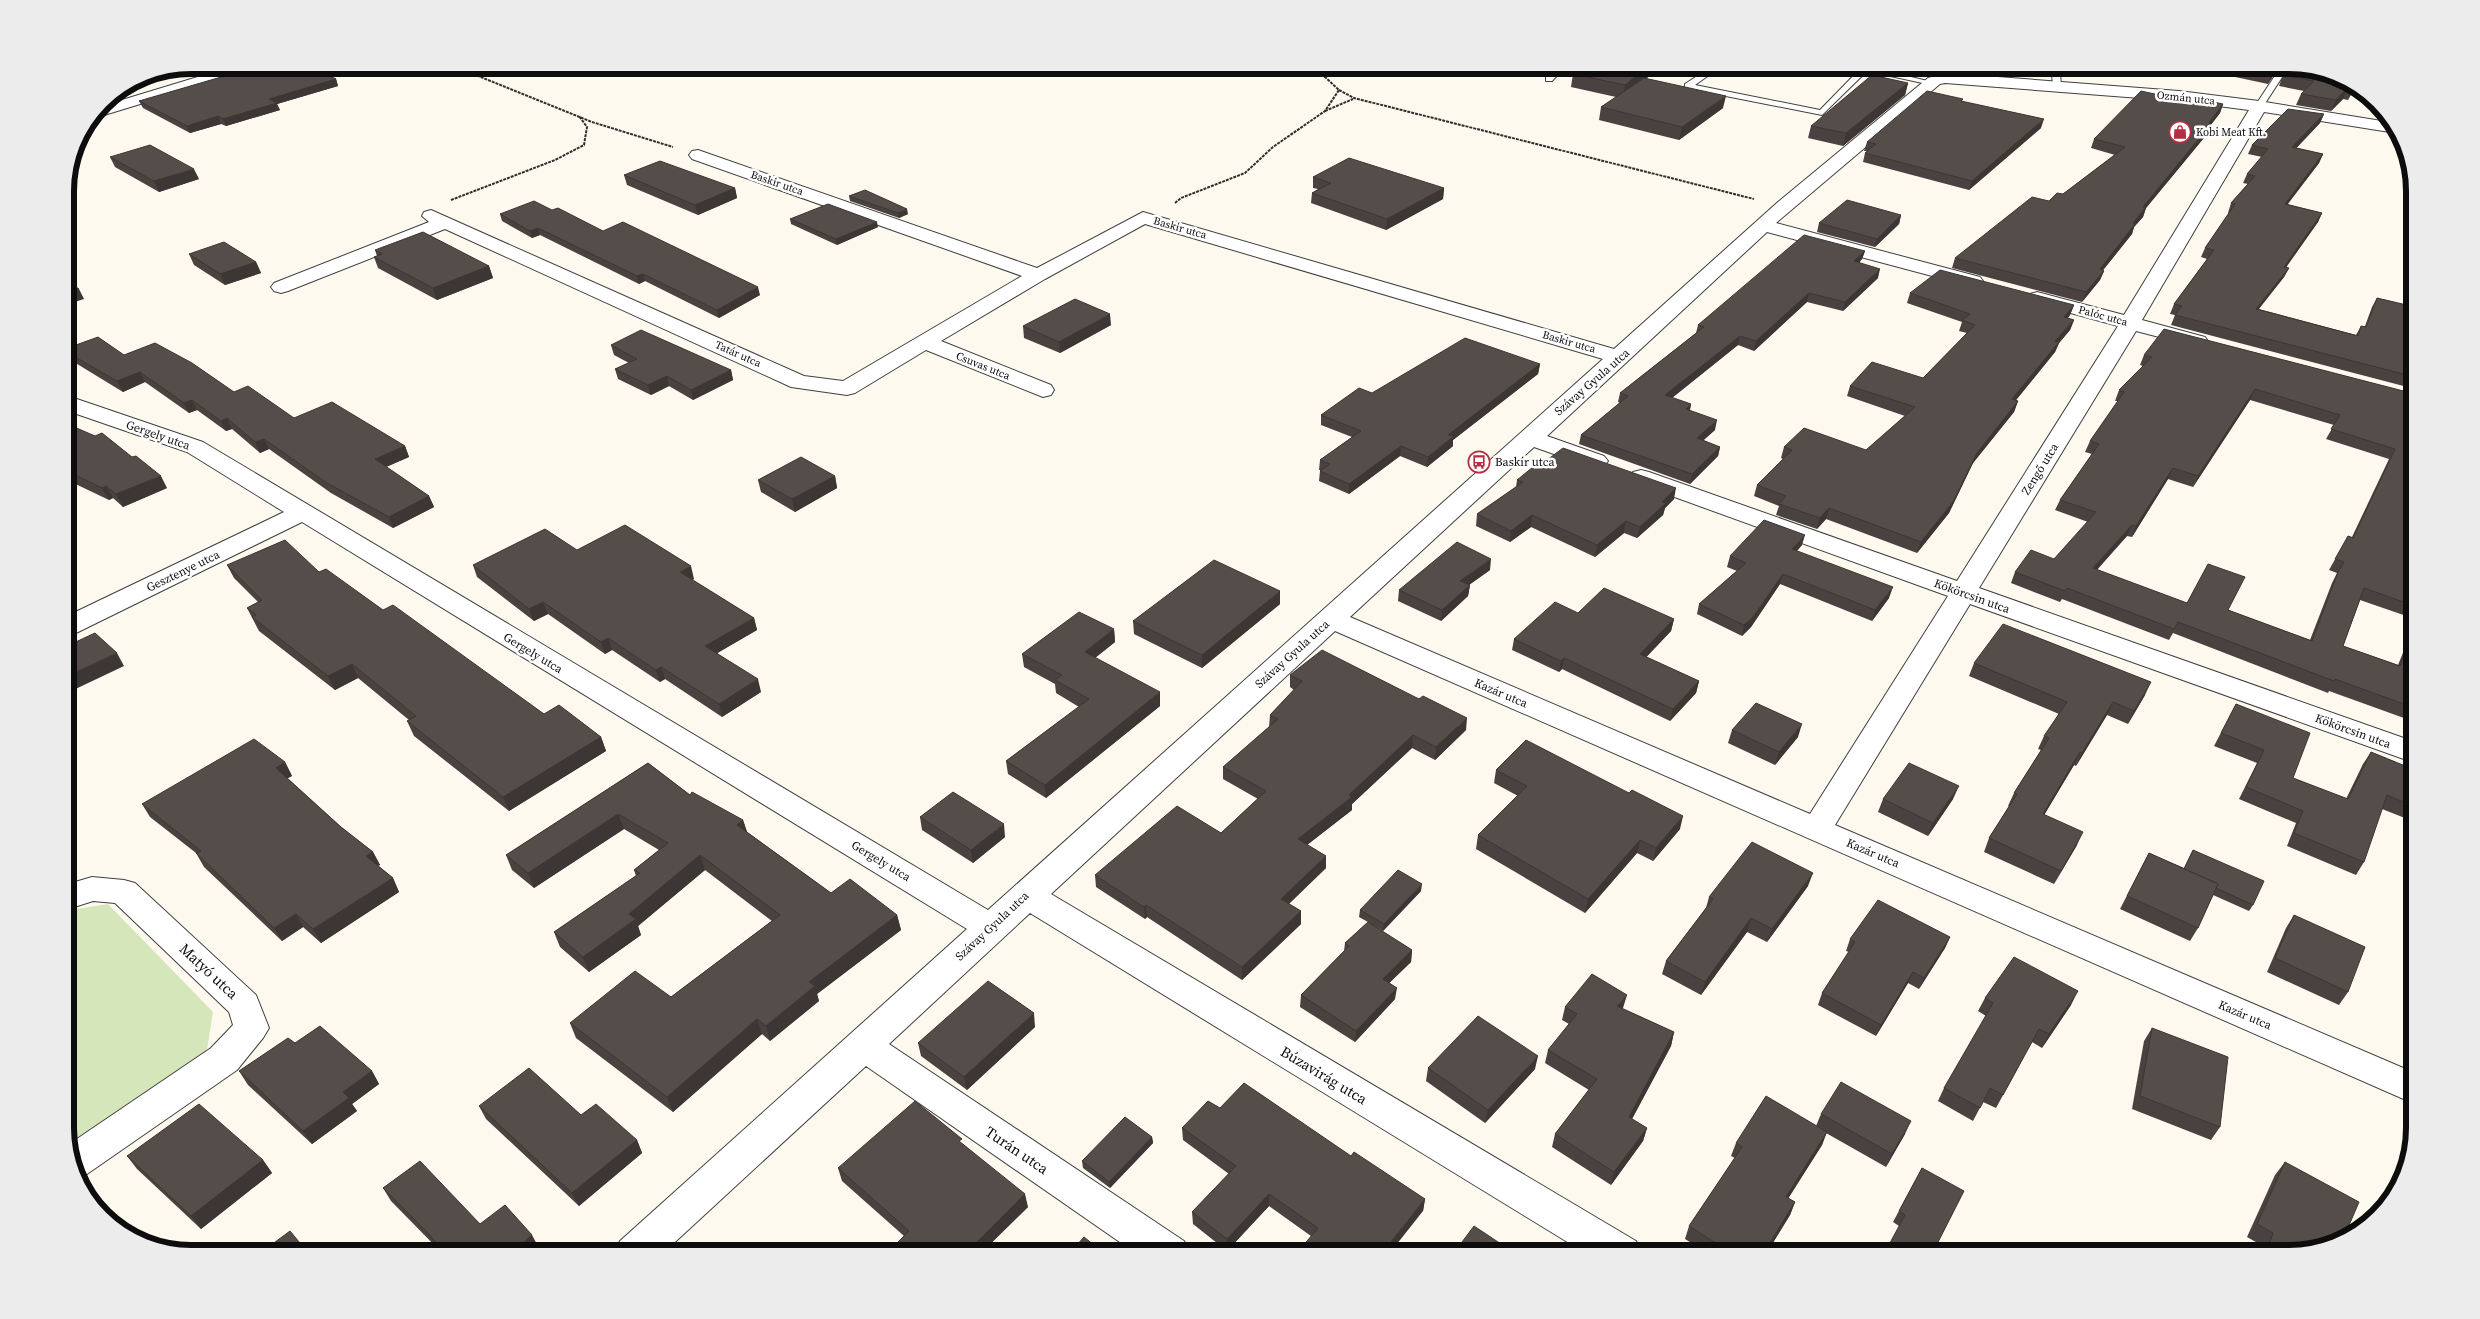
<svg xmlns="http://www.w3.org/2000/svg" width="2480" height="1319" font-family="'Source Serif 4',serif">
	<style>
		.green { fill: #d5e6ba }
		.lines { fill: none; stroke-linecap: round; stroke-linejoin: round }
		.lane-casing { stroke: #404040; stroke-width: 2 }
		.street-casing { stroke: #404040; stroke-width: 2 }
		.path { stroke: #2f2f2f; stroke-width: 2; stroke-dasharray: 3 1; stroke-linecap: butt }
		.lane { fill: #fff; fill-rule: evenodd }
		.street { fill: #fff; fill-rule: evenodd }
		.wall { fill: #494240; fill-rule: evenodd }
		.shaded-wall { fill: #3c3634 }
		.building { fill: #554d4a; stroke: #3c3634; fill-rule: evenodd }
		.labels { text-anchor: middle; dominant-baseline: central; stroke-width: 5; stroke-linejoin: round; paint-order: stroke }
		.far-street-label { font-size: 11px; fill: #0d0d0d; stroke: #fff }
		.far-poi-label { font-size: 11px; fill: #0d0d0d; stroke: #fff; text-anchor: start }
		.street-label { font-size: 12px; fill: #0d0d0d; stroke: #fff }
		.poi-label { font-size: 12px; fill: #0d0d0d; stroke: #fff; text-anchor: start }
		.near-street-label { font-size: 15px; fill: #0d0d0d; stroke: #fff }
		.rim { fill: none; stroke: #0d0d0d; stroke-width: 6 }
	</style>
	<rect width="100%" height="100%" fill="#fef9ee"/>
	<path class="green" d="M 108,904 L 213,1012 L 207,1050 L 68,1144 L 65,1137 L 65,912 L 70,910 Z"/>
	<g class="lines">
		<g class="lane-casing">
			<g id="lane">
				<path d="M 1559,65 L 1567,65 L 1552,81 L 1546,81 L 1546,77 Z"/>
				<path d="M 1714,65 L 1723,65 L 1695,85 L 1820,110 L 1860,69 L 1847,65 L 1861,65 L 1936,83 L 1932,85 L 1867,71 L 1822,115 L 1685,88 L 1685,84 Z"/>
				<path d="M 1921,65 L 1934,65 L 1948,70 L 1944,72 Z"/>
				<path d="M 2059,65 L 2067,65 L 2060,73 L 2061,86 L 2057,88 L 2053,86 L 2052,73 Z"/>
				<path d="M 2282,65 L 2290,65 L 2262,108 L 2256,108 L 2255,106 Z"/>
			</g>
		</g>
		<g class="street-casing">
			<g id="street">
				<path d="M 237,65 L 261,65 L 258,68 L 101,116 L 92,117 L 99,107 Z"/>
				<path d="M 1945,73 L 2179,91 L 2259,101 L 2394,123 L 2398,133 L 2396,133 L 2264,112 L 2142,320 L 2205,337 L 2208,341 L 2205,345 L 2198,347 L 2136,331 L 1979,588 L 2415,742 L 2415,763 L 1970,604 L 1835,825 L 2415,1073 L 2415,1104 L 1335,631 L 1051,894 L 1636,1241 L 1642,1254 L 1587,1254 L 1030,913 L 889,1044 L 1184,1241 L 1190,1254 L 1137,1254 L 866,1066 L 662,1254 L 614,1254 L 620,1241 L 967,929 L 302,522 L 74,634 L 65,636 L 65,617 L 284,512 L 187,452 L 65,410 L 65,395 L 203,442 L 988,910 L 1603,359 L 1145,224 L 1045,279 L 941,341 L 1051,385 L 1054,390 L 1051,395 L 1043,397 L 926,350 L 855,393 L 847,395 L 791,387 L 445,229 L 288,291 L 281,293 L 274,291 L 271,287 L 274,283 L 429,222 L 422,216 L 424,212 L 431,210 L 804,376 L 843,381 L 1022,276 L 692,159 L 689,155 L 692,151 L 698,150 L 1037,268 L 1143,212 L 1614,349 L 1778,202 L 1928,78 ZM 1945,83 L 2179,101 L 2249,110 L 2124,315 L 2037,292 L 2030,294 L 2027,298 L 2030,302 L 2118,326 L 1957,581 L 1649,472 L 1641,470 L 1633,472 L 1629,477 L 1633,482 L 1948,596 L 1810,814 L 1350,617 L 1534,447 L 1588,466 L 1596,468 L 1604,466 L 1608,461 L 1604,456 L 1547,436 L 1767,232 L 1966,285 L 1980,285 L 1983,281 L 1980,277 L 1776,223 L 1940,84 Z"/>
				<path d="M 92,877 L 124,880 L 135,883 L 256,995 L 269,1028 L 263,1038 L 237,1070 L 87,1174 L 79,1177 L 68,1145 L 211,1048 L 233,1025 L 229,1012 L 115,903 L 93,901 L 65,910 L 65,885 Z"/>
			</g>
		</g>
		<g class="path">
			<path d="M 451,65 L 592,122 L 673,147"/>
			<path d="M 1339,90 L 1354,98 L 1754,199"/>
			<path d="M 1325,111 L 1353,99"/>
			<path d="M 451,200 L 555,160 L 584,145 L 587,127 L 579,116"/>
			<path d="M 1175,203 L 1181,198 L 1245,173 L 1273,147 L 1325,111 L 1339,90 L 1312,65"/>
		</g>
		<use href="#lane" class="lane"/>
		<use href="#street" class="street"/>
	</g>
	<g class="wall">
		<path d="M 195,65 L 231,65 L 209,72 Z"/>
		<path d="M 1584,65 L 1662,65 L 1646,79 L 1723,108 L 1679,140 L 1599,120 L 1601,107 L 1616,97 L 1571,87 L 1573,74 Z"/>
		<path d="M 2224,65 L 2280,65 L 2268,84 L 2221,74 Z"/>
		<path d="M 353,66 L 355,71 L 332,77 L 336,79 L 338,86 L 277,104 L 280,110 L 226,126 L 221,124 L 190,133 L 143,108 L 139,101 L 224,77 L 222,73 Z"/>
		<path d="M 2283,75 L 2345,78 L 2355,87 L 2348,100 L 2343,99 L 2331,111 L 2296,105 L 2301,94 L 2304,91 L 2279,86 Z"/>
		<path d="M 1908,83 L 1905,95 L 1843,146 L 1808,138 L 1811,126 Z"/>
		<path d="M 1963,99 L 1962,101 L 2041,128 L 1969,190 L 1863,162 L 1865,153 L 1867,151 L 1864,151 L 1867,142 Z"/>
		<path d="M 2187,101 L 2223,104 L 2220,113 L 2210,126 L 2208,133 L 2146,208 L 2143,217 L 2134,227 L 2132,234 L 2103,270 L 2104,271 L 2100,280 L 2082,302 L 1952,268 L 1955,258 L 2049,201 L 2063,194 L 2115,155 L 2091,148 L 2094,139 Z"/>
		<path d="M 2324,114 L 2320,123 L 2296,148 L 2323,154 L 2319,163 L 2287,204 L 2322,213 L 2318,222 L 2286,267 L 2289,268 L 2284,277 L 2259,309 L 2356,335 L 2361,326 L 2365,326 L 2372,307 L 2377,298 L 2415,307 L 2415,389 L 2171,325 L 2175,315 L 2170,314 L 2174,304 L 2207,259 L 2201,257 L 2205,248 L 2229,213 L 2228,213 L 2231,203 L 2248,184 L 2243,183 L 2247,174 L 2262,157 L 2248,154 L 2252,145 Z"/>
		<path d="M 110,157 L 199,179 L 159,192 L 115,167 Z"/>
		<path d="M 624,175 L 735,188 L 737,198 L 698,215 L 627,185 Z"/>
		<path d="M 1313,177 L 1444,188 L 1443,199 L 1386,230 L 1311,203 L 1312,193 L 1318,189 L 1313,188 Z"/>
		<path d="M 849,196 L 908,214 L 899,218 L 850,201 Z"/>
		<path d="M 552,210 L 603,231 L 760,295 L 719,318 L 645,281 L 639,284 L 540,235 L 532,238 L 502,221 L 500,214 Z"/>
		<path d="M 1901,215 L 1899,224 L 1875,247 L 1817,232 L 1819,223 Z"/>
		<path d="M 790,219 L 878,227 L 837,245 L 791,224 Z"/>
		<path d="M 375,250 L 489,266 L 493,278 L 437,300 L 378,268 L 374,257 L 377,256 Z"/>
		<path d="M 1865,251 L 1862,259 L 1859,263 L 1878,278 L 1843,311 L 1807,302 L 1754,351 L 1738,345 L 1672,398 L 1691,404 L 1690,410 L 1715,430 L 1703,440 L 1720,447 L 1718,456 L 1690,484 L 1579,444 L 1581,435 L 1620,403 L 1618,402 L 1620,393 L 1696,333 L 1698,325 Z"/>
		<path d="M 189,254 L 256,262 L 261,273 L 225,285 L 194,265 Z"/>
		<path d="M 1910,293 L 2074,305 L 2070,315 L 2068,318 L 2074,320 L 2070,330 L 2059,343 L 2055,352 L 2016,400 L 2018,401 L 2014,412 L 1973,463 L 1949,513 L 1917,553 L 1826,519 L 1817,529 L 1776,515 L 1779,506 L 1754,496 L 1757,485 L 1783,459 L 1781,458 L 1784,447 L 1866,450 L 1905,416 L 1847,396 L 1850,386 L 1923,378 L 1967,333 L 1959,331 L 1962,322 L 1907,303 Z"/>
		<path d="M 1111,325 L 1060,353 L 1024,338 L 1023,326 Z"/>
		<path d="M 611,345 L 731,370 L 733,380 L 693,400 L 669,386 L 651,395 L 618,379 L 615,369 L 629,363 L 614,355 Z"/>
		<path d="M 65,349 L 124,355 L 234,392 L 294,418 L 405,446 L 409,457 L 386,467 L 429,496 L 434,507 L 393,528 L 331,493 L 269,449 L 260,453 L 232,429 L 226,431 L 197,410 L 189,413 L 145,382 L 123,392 L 69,359 L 65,353 Z"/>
		<path d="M 2144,355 L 2415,394 L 2415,619 L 2360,600 L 2343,646 L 2398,665 L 2415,623 L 2415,722 L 2329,691 L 2328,693 L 2173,633 L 2169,640 L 2062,599 L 2060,602 L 2011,583 L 2015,572 L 2054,559 L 2088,522 L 2055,510 L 2060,500 L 2092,454 L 2085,452 L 2090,441 L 2118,401 L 2115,401 L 2119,390 L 2143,366 L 2140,365 ZM 2250,400 L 2334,425 L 2326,439 L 2389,459 L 2352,537 L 2348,536 L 2329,570 L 2337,573 L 2332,583 L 2310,640 L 2228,610 L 2187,603 L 2097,570 L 2127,536 L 2132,537 L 2168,479 L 2193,487 Z"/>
		<path d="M 1540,364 L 1538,374 L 1453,440 L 1453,446 L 1427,467 L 1400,456 L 1349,494 L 1319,481 L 1320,471 L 1321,470 L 1319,470 L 1320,460 L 1352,437 L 1321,425 L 1321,415 L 1372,393 Z"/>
		<path d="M 65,423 L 167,488 L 123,507 L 113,498 L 109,500 L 65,479 Z"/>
		<path d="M 835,476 L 837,488 L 795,512 L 761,492 L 758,480 Z"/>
		<path d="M 1517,480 L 1674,499 L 1665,508 L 1663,515 L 1637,538 L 1624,533 L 1595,557 L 1531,527 L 1510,542 L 1476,526 L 1477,514 L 1516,487 Z"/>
		<path d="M 1802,545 L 1797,551 L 1889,598 L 1872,621 L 1780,584 L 1751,627 L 1742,636 L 1697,614 L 1699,604 L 1737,571 L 1727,567 L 1730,556 Z"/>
		<path d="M 577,550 L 694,579 L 692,580 L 754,618 L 757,630 L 717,653 L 761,692 L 722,717 L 665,679 L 660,682 L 612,650 L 605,654 L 548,614 L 534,621 L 477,577 L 473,565 Z"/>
		<path d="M 227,565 L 319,572 L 383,610 L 544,714 L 601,737 L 606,751 L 509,811 L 414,736 L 407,721 L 409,720 L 358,678 L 335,690 L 259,631 L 247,608 L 258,602 L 234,578 Z"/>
		<path d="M 1490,570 L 1469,585 L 1470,585 L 1468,596 L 1441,621 L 1398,601 L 1399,590 Z"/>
		<path d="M 1280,604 L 1202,668 L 1134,634 L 1133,621 Z"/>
		<path d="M 1578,613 L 1674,619 L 1671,631 L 1646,657 L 1699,681 L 1696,693 L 1670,721 L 1562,669 L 1559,672 L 1512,650 L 1514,639 Z"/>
		<path d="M 1114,629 L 1115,642 L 1095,658 L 1160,706 L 1046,798 L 1008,774 L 1006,761 L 1079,707 L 1056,693 L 1055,684 L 1024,667 L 1022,654 Z"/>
		<path d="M 1974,663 L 2145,695 L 2128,724 L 2107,715 L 2076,766 L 2074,765 L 2044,815 L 2077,845 L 2054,884 L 1984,852 L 1989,838 L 2009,806 L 2008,806 L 2014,793 L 2041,750 L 2038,749 L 2044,736 L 2059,714 L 1969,676 Z"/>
		<path d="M 1290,675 L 1466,730 L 1435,760 L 1412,748 L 1352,804 L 1352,810 L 1307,845 L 1326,868 L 1289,904 L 1301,911 L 1301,924 L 1242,980 L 1147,917 L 1145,919 L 1096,887 L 1095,875 L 1221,833 L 1258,799 L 1223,779 L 1223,767 L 1269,727 L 1270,715 L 1294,690 L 1290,687 Z"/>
		<path d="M 2236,704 L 2293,778 L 2346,799 L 2363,764 L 2371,752 L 2415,770 L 2415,822 L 2382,809 L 2364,862 L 2356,875 L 2287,846 L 2296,823 L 2239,799 L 2257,763 L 2214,746 Z"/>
		<path d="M 1732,730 L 1798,737 L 1775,765 L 1728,743 Z"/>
		<path d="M 285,762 L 292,776 L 287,778 L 341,827 L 373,852 L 380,865 L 378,866 L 393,878 L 399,892 L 321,943 L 303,927 L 282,941 L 204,867 L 196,853 L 150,817 L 142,804 Z"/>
		<path d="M 648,763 L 690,795 L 743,820 L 747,832 L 831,893 L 897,915 L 901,930 L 817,994 L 819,1001 L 770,1041 L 762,1034 L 673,1112 L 576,1038 L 570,1023 L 671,997 L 772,921 L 705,870 L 638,926 L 641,935 L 589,972 L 560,947 L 554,932 L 636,876 L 634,870 L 659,850 L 624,829 L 534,888 L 512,870 L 506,855 Z"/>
		<path d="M 1496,770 L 1629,793 L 1680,829 L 1653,861 L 1637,853 L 1585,913 L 1476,849 L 1478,835 L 1518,796 L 1494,783 Z"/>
		<path d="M 1883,799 L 1953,799 L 1928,836 L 1878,812 Z"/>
		<path d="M 920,817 L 1005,837 L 973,863 L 922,830 Z"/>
		<path d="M 2193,850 L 2253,905 L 2249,911 L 2213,895 L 2198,928 L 2190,941 L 2120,909 L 2149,853 L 2184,868 Z"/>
		<path d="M 1808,886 L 1767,942 L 1747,932 L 1701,995 L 1662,974 L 1666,961 L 1706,908 L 1709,897 Z"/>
		<path d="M 1421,891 L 1383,931 L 1371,924 L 1412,950 L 1411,962 L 1389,983 L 1395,999 L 1355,1042 L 1300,1007 L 1301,995 L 1344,951 L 1345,943 L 1368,922 L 1359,917 L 1360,910 Z"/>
		<path d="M 2294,915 L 2348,992 L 2339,1005 L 2267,972 L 2286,928 Z"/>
		<path d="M 1950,937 L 1945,948 L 1919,989 L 1908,983 L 1876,1036 L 1818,1005 L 1822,993 L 1849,952 L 1846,951 L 1850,939 Z"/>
		<path d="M 1985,998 L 2071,1005 L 2042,1048 L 2032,1042 L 1996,1108 L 1983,1102 L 1973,1121 L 1938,1101 L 1944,1088 L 1986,1016 L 1978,1011 Z"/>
		<path d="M 1565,1007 L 1623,1009 L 1674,1032 L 1671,1046 L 1632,1119 L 1647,1128 L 1643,1141 L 1611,1185 L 1552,1147 L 1555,1134 L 1589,1090 L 1545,1063 L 1548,1050 L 1569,1024 L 1562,1020 Z"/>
		<path d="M 1035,1027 L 967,1090 L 921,1056 L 918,1043 Z"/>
		<path d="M 2152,1028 L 2220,1127 L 2211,1140 L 2132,1109 L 2144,1041 Z"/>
		<path d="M 295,1043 L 372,1071 L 379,1084 L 352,1104 L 357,1111 L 312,1144 L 248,1085 L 239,1071 Z"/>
		<path d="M 1428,1068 L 1535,1069 L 1485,1123 L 1426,1081 Z"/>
		<path d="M 479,1106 L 581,1115 L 637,1140 L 642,1153 L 579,1206 L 486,1119 Z"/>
		<path d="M 1220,1108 L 1351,1156 L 1425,1199 L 1423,1211 L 1311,1236 L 1269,1206 L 1227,1251 L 1193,1224 L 1192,1212 L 1229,1174 L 1183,1140 L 1182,1128 Z"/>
		<path d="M 1821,1114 L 1905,1134 L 1886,1167 L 1826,1133 L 1822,1145 L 1788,1198 L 1795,1202 L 1790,1215 L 1766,1254 L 1709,1254 L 1685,1239 L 1689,1226 L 1735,1158 L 1731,1156 L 1736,1143 L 1816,1126 Z"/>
		<path d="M 1152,1137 L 1153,1143 L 1110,1188 L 1083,1168 L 1082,1161 Z"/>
		<path d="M 963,1144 L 1028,1207 L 980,1254 L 886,1254 L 904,1236 L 842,1181 L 838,1168 Z"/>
		<path d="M 127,1156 L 263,1160 L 272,1173 L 201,1229 L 137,1169 Z"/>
		<path d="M 2285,1162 L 2289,1254 L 2260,1254 L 2263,1246 L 2247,1237 L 2275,1175 Z"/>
		<path d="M 1922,1168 L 1932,1254 L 1899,1226 L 1893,1222 Z"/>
		<path d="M 383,1188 L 480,1224 L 539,1248 L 531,1254 L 443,1254 L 391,1201 Z"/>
	</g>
	<g class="shaded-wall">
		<path d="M 206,65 L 231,65 L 209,72 Z"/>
		<path d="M 346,65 L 357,65 L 353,66 L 355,71 L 324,80 L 321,72 Z"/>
		<path d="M 1649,65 L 1662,65 L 1623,98 L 1625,85 Z"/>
		<path d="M 2277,65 L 2280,65 L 2268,84 L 2272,73 Z"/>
		<path d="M 336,79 L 338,86 L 277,104 L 280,110 L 226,126 L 223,119 L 269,99 Z"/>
		<path d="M 1908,83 L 1905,95 L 1843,146 L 1846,133 Z"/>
		<path d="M 2354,86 L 2355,87 L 2348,100 Z"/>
		<path d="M 2348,87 L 2343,99 L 2331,111 L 2336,100 Z"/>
		<path d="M 1726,96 L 1723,108 L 1679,140 L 1682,127 Z"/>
		<path d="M 2223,104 L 2220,113 L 2210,126 L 2208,133 L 2146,208 L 2143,217 L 2134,227 L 2132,234 L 2096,279 L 2100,269 L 2133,223 L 2143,207 L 2209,123 Z"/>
		<path d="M 2324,114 L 2320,123 L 2289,156 L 2292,147 Z"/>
		<path d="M 218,116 L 221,124 L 190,133 L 187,126 Z"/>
		<path d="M 2044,119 L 2041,128 L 1969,190 L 1972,181 Z"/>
		<path d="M 2323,154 L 2319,163 L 2281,213 L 2285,204 Z"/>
		<path d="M 194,169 L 199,179 L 159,192 L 154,181 Z"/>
		<path d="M 735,188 L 737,198 L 698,215 L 695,205 Z"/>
		<path d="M 1444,188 L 1443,199 L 1386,230 L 1387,219 Z"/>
		<path d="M 907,209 L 908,214 L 899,218 L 898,213 Z"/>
		<path d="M 2322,213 L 2318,222 L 2280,276 L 2284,267 Z"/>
		<path d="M 1901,215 L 1899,224 L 1875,247 L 1877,239 Z"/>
		<path d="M 877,222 L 878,227 L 837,245 L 836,239 Z"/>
		<path d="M 538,228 L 540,235 L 532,238 L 530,231 Z"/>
		<path d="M 1865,251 L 1862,259 L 1852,270 L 1854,261 Z"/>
		<path d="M 256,262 L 261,273 L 225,285 L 220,274 Z"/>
		<path d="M 489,266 L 493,278 L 437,300 L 433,288 Z"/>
		<path d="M 2289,268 L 2284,277 L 2251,318 L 2256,309 Z"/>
		<path d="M 1880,269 L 1878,278 L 1843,311 L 1845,302 Z"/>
		<path d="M 2104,271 L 2100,280 L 2082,302 L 2086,292 Z"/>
		<path d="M 643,274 L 645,281 L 639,284 L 637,276 Z"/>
		<path d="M 758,287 L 760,295 L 719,318 L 717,310 Z"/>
		<path d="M 79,289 L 84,299 L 65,305 L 65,294 Z"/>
		<path d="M 1809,293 L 1807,302 L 1754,351 L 1756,341 Z"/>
		<path d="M 2074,305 L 2070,315 L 2060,327 L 2064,317 Z"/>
		<path d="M 1110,314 L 1111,325 L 1060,353 L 1059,342 Z"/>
		<path d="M 2074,320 L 2070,330 L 2059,343 L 2055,352 L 2008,410 L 2012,399 L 2055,341 Z"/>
		<path d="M 1740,336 L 1738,345 L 1663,405 L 1665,395 Z"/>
		<path d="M 1540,364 L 1538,374 L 1453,440 L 1453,446 L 1427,467 L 1428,457 L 1448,435 Z"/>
		<path d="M 731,370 L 733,380 L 693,400 L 691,390 Z"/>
		<path d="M 140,372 L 145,382 L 123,392 L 117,381 Z"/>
		<path d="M 667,376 L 669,386 L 651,395 L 648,385 Z"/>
		<path d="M 2255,389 L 2250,400 L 2193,487 L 2198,476 Z"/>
		<path d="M 192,400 L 197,410 L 189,413 L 184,403 Z"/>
		<path d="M 2018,401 L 2014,412 L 1973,463 L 1949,513 L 1917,553 L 1921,542 L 1977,453 Z"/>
		<path d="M 1691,404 L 1689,414 L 1686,409 Z"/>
		<path d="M 227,418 L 232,429 L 226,431 L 221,421 Z"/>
		<path d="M 1717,420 L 1715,430 L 1695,448 L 1697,438 Z"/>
		<path d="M 264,439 L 269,449 L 260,453 L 255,442 Z"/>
		<path d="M 405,446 L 409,457 L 379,470 L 375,459 Z"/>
		<path d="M 1401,446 L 1400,456 L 1349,494 L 1349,484 Z"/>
		<path d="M 1720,447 L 1718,456 L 1690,484 L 1692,474 Z"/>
		<path d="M 2173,468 L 2168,479 L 2132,537 L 2136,526 Z"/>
		<path d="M 161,476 L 167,488 L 123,507 L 116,494 Z"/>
		<path d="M 835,476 L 837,488 L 795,512 L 792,499 Z"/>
		<path d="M 106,486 L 113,498 L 109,500 L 102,488 Z"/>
		<path d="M 1676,488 L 1674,499 L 1665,508 L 1663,515 L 1637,538 L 1640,527 L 1662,502 Z"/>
		<path d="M 429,496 L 434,507 L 393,528 L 389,517 Z"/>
		<path d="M 1829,508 L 1826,519 L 1817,529 L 1820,518 Z"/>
		<path d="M 1532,515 L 1531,527 L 1510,542 L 1511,531 Z"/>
		<path d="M 1626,521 L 1624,533 L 1595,557 L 1597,545 Z"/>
		<path d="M 2132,525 L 2127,536 L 2088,579 L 2093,568 Z"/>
		<path d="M 1805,535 L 1802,545 L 1789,559 L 1792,549 Z"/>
		<path d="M 1491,559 L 1490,570 L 1459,592 L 1460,581 Z"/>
		<path d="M 691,566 L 694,579 L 684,584 L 680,572 Z"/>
		<path d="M 1783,574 L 1780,584 L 1751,627 L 1742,636 L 1744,625 Z"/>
		<path d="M 1470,585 L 1468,596 L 1441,621 L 1442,610 Z"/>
		<path d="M 1893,587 L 1889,598 L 1872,621 L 1875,610 Z"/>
		<path d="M 1280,591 L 1280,604 L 1202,668 L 1202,655 Z"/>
		<path d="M 543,602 L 548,614 L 534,621 L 529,609 Z"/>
		<path d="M 754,618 L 757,630 L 709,658 L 705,646 Z"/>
		<path d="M 1674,619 L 1671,631 L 1638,666 L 1640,654 Z"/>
		<path d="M 1114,629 L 1115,642 L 1086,665 L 1085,652 Z"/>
		<path d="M 608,638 L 612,650 L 605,654 L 601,642 Z"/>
		<path d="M 117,653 L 124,666 L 65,694 L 65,677 Z"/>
		<path d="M 1564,658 L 1562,669 L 1559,672 L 1561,661 Z"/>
		<path d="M 352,664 L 358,678 L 335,690 L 328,676 Z"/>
		<path d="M 661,667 L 665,679 L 660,682 L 656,670 Z"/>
		<path d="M 758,679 L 761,692 L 722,717 L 719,704 Z"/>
		<path d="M 1699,681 L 1696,693 L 1670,721 L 1673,709 Z"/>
		<path d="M 2151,682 L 2145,695 L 2128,724 L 2134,711 Z"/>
		<path d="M 1160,692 L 1160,706 L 1046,798 L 1045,785 Z"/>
		<path d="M 2113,702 L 2107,715 L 2076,766 L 2082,753 Z"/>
		<path d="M 1467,718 L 1466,730 L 1435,760 L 1436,747 Z"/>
		<path d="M 1802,724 L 1798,737 L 1775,765 L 1779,752 Z"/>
		<path d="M 1413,735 L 1412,748 L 1352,804 L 1352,810 L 1298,852 L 1298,839 L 1349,795 Z"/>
		<path d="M 601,737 L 606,751 L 509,811 L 503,797 Z"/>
		<path d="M 2080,752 L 2074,765 L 2037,827 L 2043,814 Z"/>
		<path d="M 285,762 L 292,776 L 283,781 L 276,768 Z"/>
		<path d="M 1959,786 L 1953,799 L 1928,836 L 1933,823 Z"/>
		<path d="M 618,814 L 624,829 L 534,888 L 528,873 Z"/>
		<path d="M 1683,816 L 1680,829 L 1653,861 L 1656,848 Z"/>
		<path d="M 743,820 L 748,835 L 737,825 Z"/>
		<path d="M 1004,824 L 1005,837 L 973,863 L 971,850 Z"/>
		<path d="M 2083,832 L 2077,845 L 2054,884 L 2061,871 Z"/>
		<path d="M 1640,840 L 1637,853 L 1585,913 L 1588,899 Z"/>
		<path d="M 373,852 L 380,865 L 372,869 L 366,856 Z"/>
		<path d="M 700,855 L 705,870 L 638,926 L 641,935 L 589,972 L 583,957 L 629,914 Z"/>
		<path d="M 1326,856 L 1326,868 L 1281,911 L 1281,899 Z"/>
		<path d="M 1813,873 L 1808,886 L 1767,942 L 1772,929 Z"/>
		<path d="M 393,878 L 399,892 L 321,943 L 313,929 Z"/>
		<path d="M 1422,884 L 1421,891 L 1383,931 L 1384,924 Z"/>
		<path d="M 1146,905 L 1147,917 L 1145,919 L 1144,907 Z"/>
		<path d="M 1301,911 L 1301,924 L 1242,980 L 1242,967 Z"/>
		<path d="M 296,914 L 303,927 L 282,941 L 274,928 Z"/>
		<path d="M 897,915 L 901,930 L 817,994 L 819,1001 L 770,1041 L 766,1026 L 809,982 Z"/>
		<path d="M 1751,918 L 1747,932 L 1701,995 L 1705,982 Z"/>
		<path d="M 1950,937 L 1945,948 L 1919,989 L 1924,978 Z"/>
		<path d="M 1412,950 L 1411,962 L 1382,990 L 1383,979 Z"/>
		<path d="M 1913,972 L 1908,983 L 1876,1036 L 1881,1025 Z"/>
		<path d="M 1397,988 L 1395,999 L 1355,1042 L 1356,1031 Z"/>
		<path d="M 2078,991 L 2071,1005 L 2042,1048 L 2049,1034 Z"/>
		<path d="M 1627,995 L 1623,1008 L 1614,1019 L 1617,1006 Z"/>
		<path d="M 1034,1013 L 1035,1027 L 967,1090 L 964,1077 Z"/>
		<path d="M 757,1019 L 762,1034 L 673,1112 L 667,1097 Z"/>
		<path d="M 1674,1032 L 1671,1046 L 1626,1130 L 1629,1117 Z"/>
		<path d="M 1538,1056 L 1535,1069 L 1485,1123 L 1488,1110 Z"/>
		<path d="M 372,1071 L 379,1084 L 352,1104 L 357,1111 L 312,1144 L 303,1131 L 343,1092 Z"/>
		<path d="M 1911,1121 L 1905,1134 L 1886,1167 L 1892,1154 Z"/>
		<path d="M 1647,1128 L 1643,1141 L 1611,1185 L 1614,1172 Z"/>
		<path d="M 1827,1132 L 1822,1145 L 1781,1210 L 1786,1197 Z"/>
		<path d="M 1152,1137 L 1153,1143 L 1110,1188 L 1109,1182 Z"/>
		<path d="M 637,1140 L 642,1153 L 579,1206 L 572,1193 Z"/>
		<path d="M 263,1160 L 272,1173 L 201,1229 L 191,1216 Z"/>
		<path d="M 1025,1194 L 1028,1207 L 980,1254 L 965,1254 Z"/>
		<path d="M 1269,1194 L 1269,1206 L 1227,1251 L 1227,1239 Z"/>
		<path d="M 1425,1199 L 1423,1211 L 1389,1254 L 1381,1254 Z"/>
		<path d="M 1795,1202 L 1790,1215 L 1766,1254 L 1763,1254 Z"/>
		<path d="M 532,1235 L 539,1248 L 531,1254 L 508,1254 Z"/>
	</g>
	<g class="building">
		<path d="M 247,65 L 347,65 L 321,72 L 336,79 L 269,99 L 277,103 L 223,119 L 218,116 L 187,126 L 139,101 L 228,75 L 222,73 Z"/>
		<path d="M 1584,65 L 1649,65 L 1625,85 L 1573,74 Z"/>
		<path d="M 2234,65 L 2277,65 L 2272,73 Z"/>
		<path d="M 2290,65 L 2345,78 L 2354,86 L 2353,88 L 2348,87 L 2336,100 L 2301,94 L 2314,81 L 2283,75 Z"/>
		<path d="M 1872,75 L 1908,83 L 1846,133 L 1811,126 Z"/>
		<path d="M 1644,78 L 1726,96 L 1682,127 L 1601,107 Z"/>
		<path d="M 1927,91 L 1963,99 L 1961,101 L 2044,119 L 1972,181 L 1865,153 L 1876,144 L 1867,142 Z"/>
		<path d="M 2141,91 L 2187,101 L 2190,97 L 2223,104 L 2209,123 L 2211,124 L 2143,207 L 2146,207 L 2133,223 L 2135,224 L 2100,269 L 2104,271 L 2086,292 L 1955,258 L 2032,197 L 2049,201 L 2057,193 L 2063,194 L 2125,147 L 2094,139 Z"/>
		<path d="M 2288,109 L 2324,114 L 2292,147 L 2323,154 L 2285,204 L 2322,213 L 2284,267 L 2289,268 L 2256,309 L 2358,336 L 2361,326 L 2366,327 L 2377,298 L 2415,307 L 2415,377 L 2175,315 L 2182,306 L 2174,304 L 2214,250 L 2205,248 L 2235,204 L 2231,203 L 2255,176 L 2247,174 L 2268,149 L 2252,145 Z"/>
		<path d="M 150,145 L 194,169 L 154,181 L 110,157 Z"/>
		<path d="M 1349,158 L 1444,188 L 1387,219 L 1312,193 L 1331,183 L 1313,177 Z"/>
		<path d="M 660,161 L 735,188 L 695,205 L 624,175 Z"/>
		<path d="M 865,190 L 907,209 L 898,213 L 849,196 Z"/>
		<path d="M 1847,200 L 1901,215 L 1877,239 L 1819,223 Z"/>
		<path d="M 534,201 L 552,210 L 558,208 L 603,231 L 623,222 L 758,287 L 717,310 L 643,274 L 637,276 L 538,228 L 530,231 L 500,214 Z"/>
		<path d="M 828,204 L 877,222 L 836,239 L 790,219 Z"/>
		<path d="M 423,232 L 489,266 L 433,288 L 374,257 L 382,254 L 375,250 Z"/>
		<path d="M 1804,235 L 1865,251 L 1854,261 L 1880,269 L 1845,302 L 1809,293 L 1756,341 L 1740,336 L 1665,395 L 1691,404 L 1686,409 L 1717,420 L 1697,438 L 1720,447 L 1692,474 L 1581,435 L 1628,396 L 1620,393 L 1704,327 L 1698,325 Z"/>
		<path d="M 224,242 L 256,262 L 220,274 L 189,254 Z"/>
		<path d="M 1940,270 L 2074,305 L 2064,317 L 2074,320 L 2055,341 L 2059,342 L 2012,399 L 2018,401 L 1977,453 L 1953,502 L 1921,542 L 1829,508 L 1820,518 L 1779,504 L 1786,496 L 1757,485 L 1792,450 L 1784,447 L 1804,428 L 1866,450 L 1915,407 L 1850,386 L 1872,362 L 1923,378 L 1975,325 L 1962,320 L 1970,314 L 1910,293 Z"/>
		<path d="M 65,280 L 79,289 L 65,294 Z"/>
		<path d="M 1075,299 L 1110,314 L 1059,342 L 1023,326 Z"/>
		<path d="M 2164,329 L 2415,394 L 2415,606 L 2364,588 L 2343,646 L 2400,666 L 2415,628 L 2415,708 L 2335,679 L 2334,681 L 2178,622 L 2174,629 L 2067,588 L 2065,591 L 2015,572 L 2031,550 L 2054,559 L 2096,512 L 2060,500 L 2099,444 L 2090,441 L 2124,392 L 2119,390 L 2152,357 L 2144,355 ZM 2255,389 L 2340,415 L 2331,429 L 2395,449 L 2353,538 L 2348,536 L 2335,559 L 2344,562 L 2338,572 L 2312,641 L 2228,610 L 2245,577 L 2208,564 L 2187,603 L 2093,568 L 2132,525 L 2136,526 L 2173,468 L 2198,476 Z"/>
		<path d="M 641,330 L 731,370 L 691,390 L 667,376 L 648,385 L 615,369 L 637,359 L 611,345 Z"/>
		<path d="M 98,337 L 124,355 L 155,343 L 192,363 L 234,392 L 248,386 L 294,418 L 332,402 L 405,446 L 375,459 L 429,496 L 389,517 L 327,483 L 264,439 L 255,442 L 227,418 L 221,421 L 192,400 L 184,403 L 140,372 L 117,381 L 65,351 L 65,349 Z"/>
		<path d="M 1465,338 L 1540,364 L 1448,435 L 1454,436 L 1428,457 L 1401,446 L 1349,484 L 1320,471 L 1330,464 L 1320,460 L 1361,431 L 1321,415 L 1359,388 L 1372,393 Z"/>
		<path d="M 65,423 L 95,436 L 102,433 L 132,457 L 136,456 L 161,476 L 116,494 L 106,486 L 102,488 L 65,470 Z"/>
		<path d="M 1563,448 L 1676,488 L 1662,502 L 1666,503 L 1640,527 L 1626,521 L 1597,545 L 1532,515 L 1511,531 L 1477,514 L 1523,482 L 1517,480 L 1543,459 L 1547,460 Z"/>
		<path d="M 801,457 L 835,476 L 792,499 L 758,480 Z"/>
		<path d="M 1764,520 L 1805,535 L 1792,549 L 1893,587 L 1875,610 L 1783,574 L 1754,616 L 1744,625 L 1699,604 L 1746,563 L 1730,556 Z"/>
		<path d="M 625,525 L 691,566 L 680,572 L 754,618 L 705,646 L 758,679 L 719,704 L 661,667 L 656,670 L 608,638 L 601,642 L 543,602 L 529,609 L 473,565 L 545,529 L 577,550 Z"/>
		<path d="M 285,540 L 319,572 L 326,569 L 383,610 L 393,605 L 544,714 L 559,705 L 601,737 L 503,797 L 407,721 L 416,716 L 352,664 L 328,676 L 252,617 L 256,615 L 247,608 L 262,600 L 227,565 Z"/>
		<path d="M 1457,542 L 1491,559 L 1460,581 L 1470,585 L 1442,610 L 1399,590 Z"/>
		<path d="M 1214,560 L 1280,591 L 1202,655 L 1133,621 Z"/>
		<path d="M 1604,588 L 1674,619 L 1640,654 L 1699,681 L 1673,709 L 1564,658 L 1561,661 L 1514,639 L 1555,602 L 1578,613 Z"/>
		<path d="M 1079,612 L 1114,629 L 1085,652 L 1160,692 L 1045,785 L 1006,761 L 1089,699 L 1055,680 L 1062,675 L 1022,654 Z"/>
		<path d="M 2003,624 L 2151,682 L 2134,711 L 2113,702 L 2082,753 L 2080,752 L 2043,814 L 2083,832 L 2061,871 L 1989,838 L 2017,794 L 2014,793 L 2049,738 L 2044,736 L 2067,702 L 1974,663 Z"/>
		<path d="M 95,633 L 117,653 L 65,677 L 65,647 Z"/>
		<path d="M 1322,650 L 1419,699 L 1423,696 L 1467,718 L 1436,747 L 1413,735 L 1349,795 L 1352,797 L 1298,839 L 1326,856 L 1281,899 L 1301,911 L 1242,967 L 1146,905 L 1144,907 L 1095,875 L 1177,806 L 1221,833 L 1266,791 L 1223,767 L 1278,719 L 1270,715 L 1302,681 L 1290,675 Z"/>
		<path d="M 1756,703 L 1802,724 L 1779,752 L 1732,730 Z"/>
		<path d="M 2236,704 L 2310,733 L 2293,778 L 2348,799 L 2371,752 L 2415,770 L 2415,807 L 2387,795 L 2364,862 L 2294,833 L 2303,811 L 2246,787 L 2264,750 L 2221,733 Z"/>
		<path d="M 254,739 L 285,762 L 276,768 L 341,827 L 373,852 L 366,856 L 393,878 L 313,929 L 296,914 L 274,928 L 196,853 L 201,851 L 142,804 Z"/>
		<path d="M 1526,740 L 1629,793 L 1632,790 L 1683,816 L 1656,848 L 1640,840 L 1588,899 L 1478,835 L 1527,786 L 1496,770 Z"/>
		<path d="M 648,763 L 690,795 L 692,792 L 743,820 L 737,825 L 831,893 L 850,879 L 897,915 L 809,982 L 815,986 L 766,1026 L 757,1019 L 667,1097 L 570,1023 L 635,971 L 671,997 L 780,915 L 700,855 L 629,914 L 636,919 L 583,957 L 554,932 L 640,873 L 634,870 L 668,843 L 618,814 L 528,873 L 506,855 Z"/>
		<path d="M 1909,763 L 1959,786 L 1933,823 L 1883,799 Z"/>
		<path d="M 953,792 L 1004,824 L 971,850 L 920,817 Z"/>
		<path d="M 1752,842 L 1813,873 L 1772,929 L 1751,918 L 1705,982 L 1666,961 L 1713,899 L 1709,897 Z"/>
		<path d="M 2193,850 L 2264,881 L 2253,905 L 2216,888 L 2218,884 L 2184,869 Z"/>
		<path d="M 2149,853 L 2218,884 L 2198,928 L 2127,896 Z"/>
		<path d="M 1398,870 L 1422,884 L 1384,924 L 1360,910 Z"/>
		<path d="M 1878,900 L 1950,937 L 1924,978 L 1913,972 L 1881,1025 L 1822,993 L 1855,942 L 1850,939 Z"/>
		<path d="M 2294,915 L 2365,947 L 2348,992 L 2275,958 Z"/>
		<path d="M 1368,922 L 1412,950 L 1383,979 L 1397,988 L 1356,1031 L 1301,995 L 1349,946 L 1345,943 Z"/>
		<path d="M 2014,957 L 2078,991 L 2049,1034 L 2039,1029 L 2003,1095 L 1990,1088 L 1980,1108 L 1944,1088 L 1993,1003 L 1985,998 Z"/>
		<path d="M 1592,974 L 1627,995 L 1617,1006 L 1674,1032 L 1629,1117 L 1647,1128 L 1614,1172 L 1555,1134 L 1597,1079 L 1548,1050 L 1577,1014 L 1565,1007 Z"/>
		<path d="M 988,981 L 1034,1013 L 964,1077 L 918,1043 Z"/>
		<path d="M 1478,1016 L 1538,1056 L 1488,1110 L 1428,1068 Z"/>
		<path d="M 320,1026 L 372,1071 L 343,1092 L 349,1098 L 303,1131 L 239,1071 L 288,1038 L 295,1043 Z"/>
		<path d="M 2152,1028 L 2228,1057 L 2220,1127 L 2140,1096 Z"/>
		<path d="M 529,1068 L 581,1115 L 596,1104 L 637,1140 L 572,1193 L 479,1106 Z"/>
		<path d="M 1841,1082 L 1911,1121 L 1892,1154 L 1821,1114 Z"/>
		<path d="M 1244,1083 L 1351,1156 L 1354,1152 L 1425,1199 L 1381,1254 L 1296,1254 L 1318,1228 L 1269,1194 L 1227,1239 L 1192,1212 L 1236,1166 L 1182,1128 L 1208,1101 L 1220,1108 Z"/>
		<path d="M 1766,1096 L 1827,1132 L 1786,1197 L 1795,1202 L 1763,1254 L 1733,1254 L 1689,1226 L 1742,1147 L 1736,1143 Z"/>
		<path d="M 915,1101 L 962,1139 L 959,1141 L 1025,1194 L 965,1254 L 886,1254 L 909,1231 L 838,1168 Z"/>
		<path d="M 199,1104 L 263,1160 L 191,1216 L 127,1156 Z"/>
		<path d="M 1125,1117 L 1152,1137 L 1109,1182 L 1082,1161 Z"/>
		<path d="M 420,1161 L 480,1224 L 505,1205 L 532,1235 L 508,1254 L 446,1254 L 427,1232 L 383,1188 Z"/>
		<path d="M 2285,1162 L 2359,1202 L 2344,1237 L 2289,1254 L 2266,1254 L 2273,1233 L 2257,1224 Z"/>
		<path d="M 1922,1168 L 1964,1191 L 1932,1254 L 1884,1254 L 1905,1215 L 1899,1211 Z"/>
		<path d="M 85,1195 L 99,1209 L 86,1198 Z"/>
		<path d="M 1474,1226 L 1516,1254 L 1453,1254 Z"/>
		<path d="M 290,1231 L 309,1254 L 259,1254 Z"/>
		<path d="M 1084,1237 L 1105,1254 L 1069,1254 Z"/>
	</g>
	<defs>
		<g id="shop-ring" transform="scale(1.125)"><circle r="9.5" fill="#fff" stroke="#b52e40" stroke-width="1.5"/><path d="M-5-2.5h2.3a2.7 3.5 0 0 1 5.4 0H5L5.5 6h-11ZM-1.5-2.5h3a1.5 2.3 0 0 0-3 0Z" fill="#b52e40"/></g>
		<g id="bus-ring" transform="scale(1.125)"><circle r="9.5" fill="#fff" stroke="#b52e40" stroke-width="1.5"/><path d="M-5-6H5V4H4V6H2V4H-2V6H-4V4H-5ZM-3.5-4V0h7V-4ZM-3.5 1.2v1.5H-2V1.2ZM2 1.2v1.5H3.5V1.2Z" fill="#b52e40"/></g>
	</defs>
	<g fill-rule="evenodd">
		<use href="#shop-ring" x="2180" y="132"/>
		<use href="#bus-ring" x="1479" y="462"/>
	</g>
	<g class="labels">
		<g class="far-street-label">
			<text transform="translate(2186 98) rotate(6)">Ozmán utca</text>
			<text transform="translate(777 183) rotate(19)">Baskir utca</text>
			<text transform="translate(1180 228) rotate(16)">Baskir utca</text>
			<text transform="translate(2103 316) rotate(15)">Palóc utca</text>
			<text transform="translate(1569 342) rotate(16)">Baskir utca</text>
			<text transform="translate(738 354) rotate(24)">Tatár utca</text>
			<text transform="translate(983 366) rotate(22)">Csuvas utca</text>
		</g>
		<g class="far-poi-label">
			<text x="2196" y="132">Kobi Meat Kft.</text>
		</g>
		<g class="street-label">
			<text transform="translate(1592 382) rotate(-41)">Szávay Gyula utca</text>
			<text transform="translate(158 435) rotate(19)">Gergely utca</text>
			<text transform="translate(2040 469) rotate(-58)">Zengő utca</text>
			<text transform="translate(183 571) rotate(-26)">Gesztenye utca</text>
			<text transform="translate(1972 596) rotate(20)">Kökörcsin utca</text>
			<text transform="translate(533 653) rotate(31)">Gergely utca</text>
			<text transform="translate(1292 654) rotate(-42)">Szávay Gyula utca</text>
			<text transform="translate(1501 693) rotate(23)">Kazár utca</text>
			<text transform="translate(2353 731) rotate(20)">Kökörcsin utca</text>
			<text transform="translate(1873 853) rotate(23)">Kazár utca</text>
			<text transform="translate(881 861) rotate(31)">Gergely utca</text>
			<text transform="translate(992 926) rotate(-43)">Szávay Gyula utca</text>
			<text transform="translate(2245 1015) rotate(23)">Kazár utca</text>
		</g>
		<g class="poi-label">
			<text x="1495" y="462">Baskír utca</text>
		</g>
		<g class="near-street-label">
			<text transform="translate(209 971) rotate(43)">Matyó utca</text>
			<text transform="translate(1324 1075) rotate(31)">Búzavirág utca</text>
			<text transform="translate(1017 1150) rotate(34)">Turán utca</text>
		</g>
	</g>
	<path d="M0 0H2480V1319H0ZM191 74H2289A117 117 0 0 1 2406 191V1128A117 117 0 0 1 2289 1245H191A117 117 0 0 1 74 1128V191A117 117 0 0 1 191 74Z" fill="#ececec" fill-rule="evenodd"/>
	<path class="rim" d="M191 74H2289A117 117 0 0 1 2406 191V1128A117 117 0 0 1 2289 1245H191A117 117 0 0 1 74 1128V191A117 117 0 0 1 191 74Z"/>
</svg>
